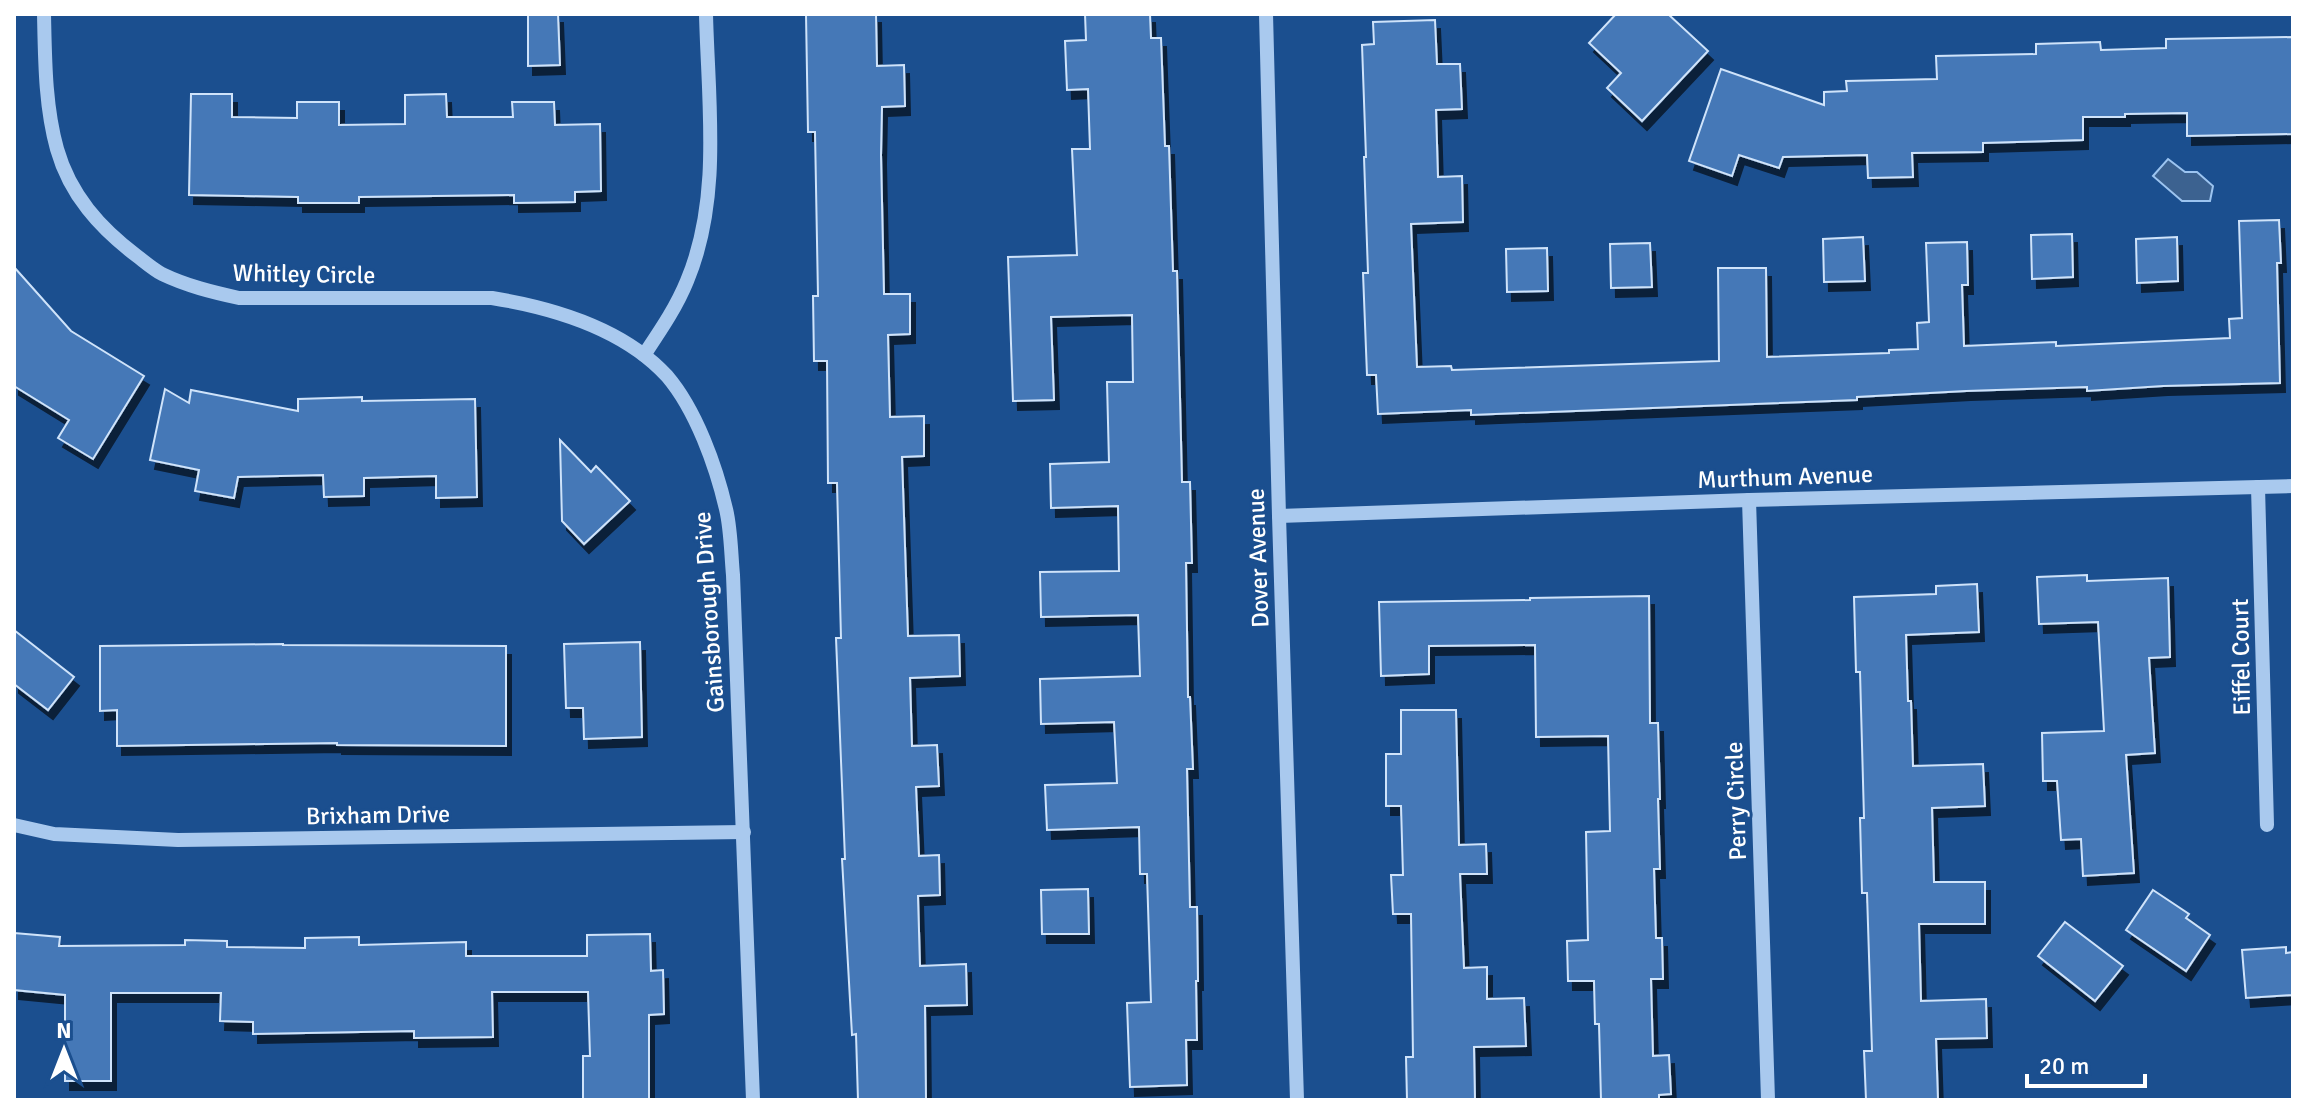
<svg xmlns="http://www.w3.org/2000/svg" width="2307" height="1114" font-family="Signika,sans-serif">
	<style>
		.water { fill: #3c6290; stroke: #9cc4f0; stroke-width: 2 }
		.building { fill: #4478b7; stroke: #cfe3fa; stroke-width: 2; filter: url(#shadow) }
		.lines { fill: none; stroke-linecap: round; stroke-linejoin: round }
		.minor { stroke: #a9c9ee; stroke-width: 14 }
		.labels { text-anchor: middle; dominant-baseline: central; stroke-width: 6; stroke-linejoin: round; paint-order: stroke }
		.street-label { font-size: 24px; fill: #fff; stroke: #1b4f8f }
	</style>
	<defs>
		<filter id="shadow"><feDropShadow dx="5" dy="9" stdDeviation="0" flood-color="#0009"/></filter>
	</defs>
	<rect width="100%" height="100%" fill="#1b4f8f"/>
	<path class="water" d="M 2168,159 L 2185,172 L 2197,172 L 2213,186 L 2210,201 L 2182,201 L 2153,176 Z"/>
	<g class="building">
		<path d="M 528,14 L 558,14 L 560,65 L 528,66 Z"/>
		<path d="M 806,14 L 876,14 L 877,66 L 904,65 L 905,106 L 882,107 L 881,155 L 884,294 L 910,294 L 910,334 L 888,335 L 890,417 L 924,416 L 924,456 L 902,457 L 908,636 L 959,635 L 960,676 L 910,678 L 912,746 L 937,745 L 939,786 L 916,787 L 919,856 L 939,855 L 940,895 L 918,896 L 920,966 L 966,964 L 967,1005 L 925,1006 L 926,1100 L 858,1100 L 856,1034 L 852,1035 L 842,859 L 845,859 L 836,638 L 841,638 L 837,483 L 828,483 L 827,361 L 814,361 L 813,296 L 818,296 L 815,132 L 808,132 Z"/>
		<path d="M 1085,14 L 1150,14 L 1151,38 L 1161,38 L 1165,146 L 1169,146 L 1173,271 L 1177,271 L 1182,482 L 1190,482 L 1192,563 L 1186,563 L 1188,697 L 1190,697 L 1193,769 L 1187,769 L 1190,907 L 1197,907 L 1198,981 L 1196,981 L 1197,1040 L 1186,1040 L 1187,1085 L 1130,1087 L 1127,1003 L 1151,1002 L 1147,874 L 1140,874 L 1139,827 L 1047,830 L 1045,785 L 1117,783 L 1114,722 L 1041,724 L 1040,679 L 1140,676 L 1138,615 L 1041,617 L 1040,572 L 1119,571 L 1118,506 L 1051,508 L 1050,464 L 1109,462 L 1107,382 L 1133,382 L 1132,315 L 1051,317 L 1054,400 L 1013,401 L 1008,257 L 1077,255 L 1072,149 L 1090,149 L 1088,89 L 1067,90 L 1065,41 L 1086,40 Z"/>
		<path d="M 1616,14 L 1668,14 L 1708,51 L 1642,121 L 1607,88 L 1621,73 L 1589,43 Z"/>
		<path d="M 1435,20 L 1437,64 L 1460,64 L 1462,109 L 1436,110 L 1438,177 L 1462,176 L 1463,222 L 1411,224 L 1417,367 L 1451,366 L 1452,370 L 1719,361 L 1718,268 L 1766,268 L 1767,357 L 1889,353 L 1889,350 L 1918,349 L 1917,323 L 1929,322 L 1926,243 L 1967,242 L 1968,285 L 1962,285 L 1964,346 L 2056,342 L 2056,346 L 2230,338 L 2229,319 L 2242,318 L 2239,221 L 2279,220 L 2281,263 L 2277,263 L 2280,383 L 2163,386 L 2087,391 L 2087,387 L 1966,391 L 1857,397 L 1857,400 L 1471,415 L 1471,410 L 1378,414 L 1376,375 L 1367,375 L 1363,273 L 1368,273 L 1364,157 L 1366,157 L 1362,45 L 1374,44 L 1373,22 Z"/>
		<path d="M 2293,37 L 2293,134 L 2187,136 L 2187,113 L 2125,114 L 2125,117 L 2083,117 L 2083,140 L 1983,143 L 1983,152 L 1912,153 L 1913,177 L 1868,178 L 1867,155 L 1783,157 L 1779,168 L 1739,155 L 1732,176 L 1689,161 L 1721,69 L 1824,105 L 1824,92 L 1847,91 L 1846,81 L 1937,79 L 1936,56 L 2036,54 L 2036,44 L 2100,42 L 2101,50 L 2166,48 L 2166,39 Z"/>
		<path d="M 191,94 L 232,94 L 232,117 L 297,118 L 297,102 L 339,102 L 339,125 L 405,124 L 405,95 L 446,94 L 447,117 L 513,117 L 512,102 L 554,102 L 555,125 L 600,124 L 601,191 L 575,192 L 575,202 L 514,203 L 514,195 L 359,197 L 359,203 L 298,203 L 298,197 L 189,195 Z"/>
		<path d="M 2072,234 L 2073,277 L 2032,279 L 2031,235 Z"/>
		<path d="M 1863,237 L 1865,281 L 1824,282 L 1823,239 Z"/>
		<path d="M 2177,237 L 2178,281 L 2137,283 L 2136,239 Z"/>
		<path d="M 1650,243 L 1652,287 L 1611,288 L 1610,244 Z"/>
		<path d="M 1547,248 L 1548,291 L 1507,292 L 1506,249 Z"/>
		<path d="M 14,267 L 71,331 L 144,376 L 93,459 L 58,438 L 69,420 L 14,386 Z"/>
		<path d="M 165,389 L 189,403 L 191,390 L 298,411 L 298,399 L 362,397 L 362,401 L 475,399 L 477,497 L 436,498 L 436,476 L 364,478 L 364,496 L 324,497 L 323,475 L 238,477 L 234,498 L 195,491 L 199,470 L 150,460 Z"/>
		<path d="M 560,440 L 591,472 L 596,466 L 630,501 L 584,544 L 562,521 Z"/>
		<path d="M 2087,575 L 2087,581 L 2168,578 L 2170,657 L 2149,658 L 2155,753 L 2126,755 L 2134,873 L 2083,876 L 2081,839 L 2061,840 L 2057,781 L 2043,781 L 2042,733 L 2104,731 L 2098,622 L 2039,624 L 2037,577 Z"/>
		<path d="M 1977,584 L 1979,632 L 1906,635 L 1908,701 L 1911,701 L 1913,766 L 1983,764 L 1985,806 L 1932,808 L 1934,882 L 1985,882 L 1985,924 L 1919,924 L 1921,1001 L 1986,999 L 1987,1038 L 1936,1039 L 1938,1100 L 1866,1100 L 1864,1051 L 1872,1051 L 1867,893 L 1862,893 L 1860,818 L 1864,818 L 1860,672 L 1856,672 L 1854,597 L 1936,594 L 1936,586 Z"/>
		<path d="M 1649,596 L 1650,723 L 1658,723 L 1660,799 L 1658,799 L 1660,869 L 1654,869 L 1656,938 L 1662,938 L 1663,979 L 1651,979 L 1653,1056 L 1669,1055 L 1671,1094 L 1659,1095 L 1659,1100 L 1601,1100 L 1599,1024 L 1595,1024 L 1594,981 L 1568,981 L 1567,941 L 1588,940 L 1586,832 L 1610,831 L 1608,736 L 1536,737 L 1535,645 L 1429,646 L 1429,674 L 1381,676 L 1379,602 L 1530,600 L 1530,598 Z"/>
		<path d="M 14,630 L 74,677 L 48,710 L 14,684 Z"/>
		<path d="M 640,642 L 642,737 L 584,739 L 583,708 L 566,708 L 564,644 Z"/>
		<path d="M 283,644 L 283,645 L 506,646 L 506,746 L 337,745 L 337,743 L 117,746 L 117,710 L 100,711 L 100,646 Z"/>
		<path d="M 1401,710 L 1456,710 L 1459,845 L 1486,844 L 1487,874 L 1460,874 L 1464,968 L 1487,967 L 1487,999 L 1524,998 L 1526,1046 L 1474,1047 L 1475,1100 L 1407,1100 L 1406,1057 L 1413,1057 L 1411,914 L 1393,914 L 1391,875 L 1403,875 L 1401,806 L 1386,806 L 1386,754 L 1401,754 Z"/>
		<path d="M 1088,889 L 1089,934 L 1042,934 L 1041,890 Z"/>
		<path d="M 2153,890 L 2189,914 L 2186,918 L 2210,935 L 2186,971 L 2126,930 Z"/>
		<path d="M 2065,922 L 2123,966 L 2095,1001 L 2038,956 Z"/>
		<path d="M 14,933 L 60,937 L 59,946 L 185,945 L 185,940 L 227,941 L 227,947 L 305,948 L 305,938 L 359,937 L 359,945 L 466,942 L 466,956 L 587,956 L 587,935 L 650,934 L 651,971 L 663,970 L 664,1014 L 649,1015 L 649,1100 L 583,1100 L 583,1056 L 590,1056 L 588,992 L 492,992 L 493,1037 L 414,1038 L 414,1031 L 253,1034 L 253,1022 L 220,1021 L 221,993 L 111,993 L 111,1081 L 65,1081 L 65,995 L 14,990 Z"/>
		<path d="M 2286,947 L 2286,953 L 2293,952 L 2293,995 L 2246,998 L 2242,950 Z"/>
	</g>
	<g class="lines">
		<g class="minor">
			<path d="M 44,14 C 45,59 45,106 57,149 C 70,195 100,228 137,256 C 145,262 153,269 162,274 C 187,286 212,292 239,298 L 492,298 C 554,308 623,328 667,376 C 696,410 716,466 726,509 C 731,530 731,554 733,575 L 753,1100"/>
			<path d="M 1266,14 L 1279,516 L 1297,1100"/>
			<path d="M 644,355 C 660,331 676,308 687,281 C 722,198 708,101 706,14"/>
			<path d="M 2258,487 L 2267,825"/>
			<path d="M 1749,500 L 1768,1100"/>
			<path d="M 1279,516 L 1749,500 L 2293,486"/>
			<path d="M 14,825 L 54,834 L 178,840 L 744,832"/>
		</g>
	</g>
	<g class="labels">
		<g class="street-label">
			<text transform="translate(304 274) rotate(1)">Whitley Circle</text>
			<text transform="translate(1785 477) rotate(-2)">Murthum Avenue</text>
			<text transform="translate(1258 558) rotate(-92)">Dover Avenue</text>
			<text transform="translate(709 612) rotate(-94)">Gainsborough Drive</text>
			<text transform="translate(2241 657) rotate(-91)">Eiffel Court</text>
			<text transform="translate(1736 801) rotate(-92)">Perry Circle</text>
			<text transform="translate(378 815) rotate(-1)">Brixham Drive</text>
		</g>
	</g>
	<rect width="2307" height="1114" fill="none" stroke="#ffffff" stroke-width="32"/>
	<g transform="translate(64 1050)" stroke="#1b4f8f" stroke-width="6" paint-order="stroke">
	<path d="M0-6L14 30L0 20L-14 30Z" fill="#ffffff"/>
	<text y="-12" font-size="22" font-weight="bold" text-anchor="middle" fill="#ffffff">N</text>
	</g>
	<path d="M2027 1074v12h118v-12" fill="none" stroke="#ffffff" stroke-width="4"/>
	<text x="2039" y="1074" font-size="24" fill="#ffffff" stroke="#1b4f8f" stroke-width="6" paint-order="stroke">20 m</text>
</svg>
